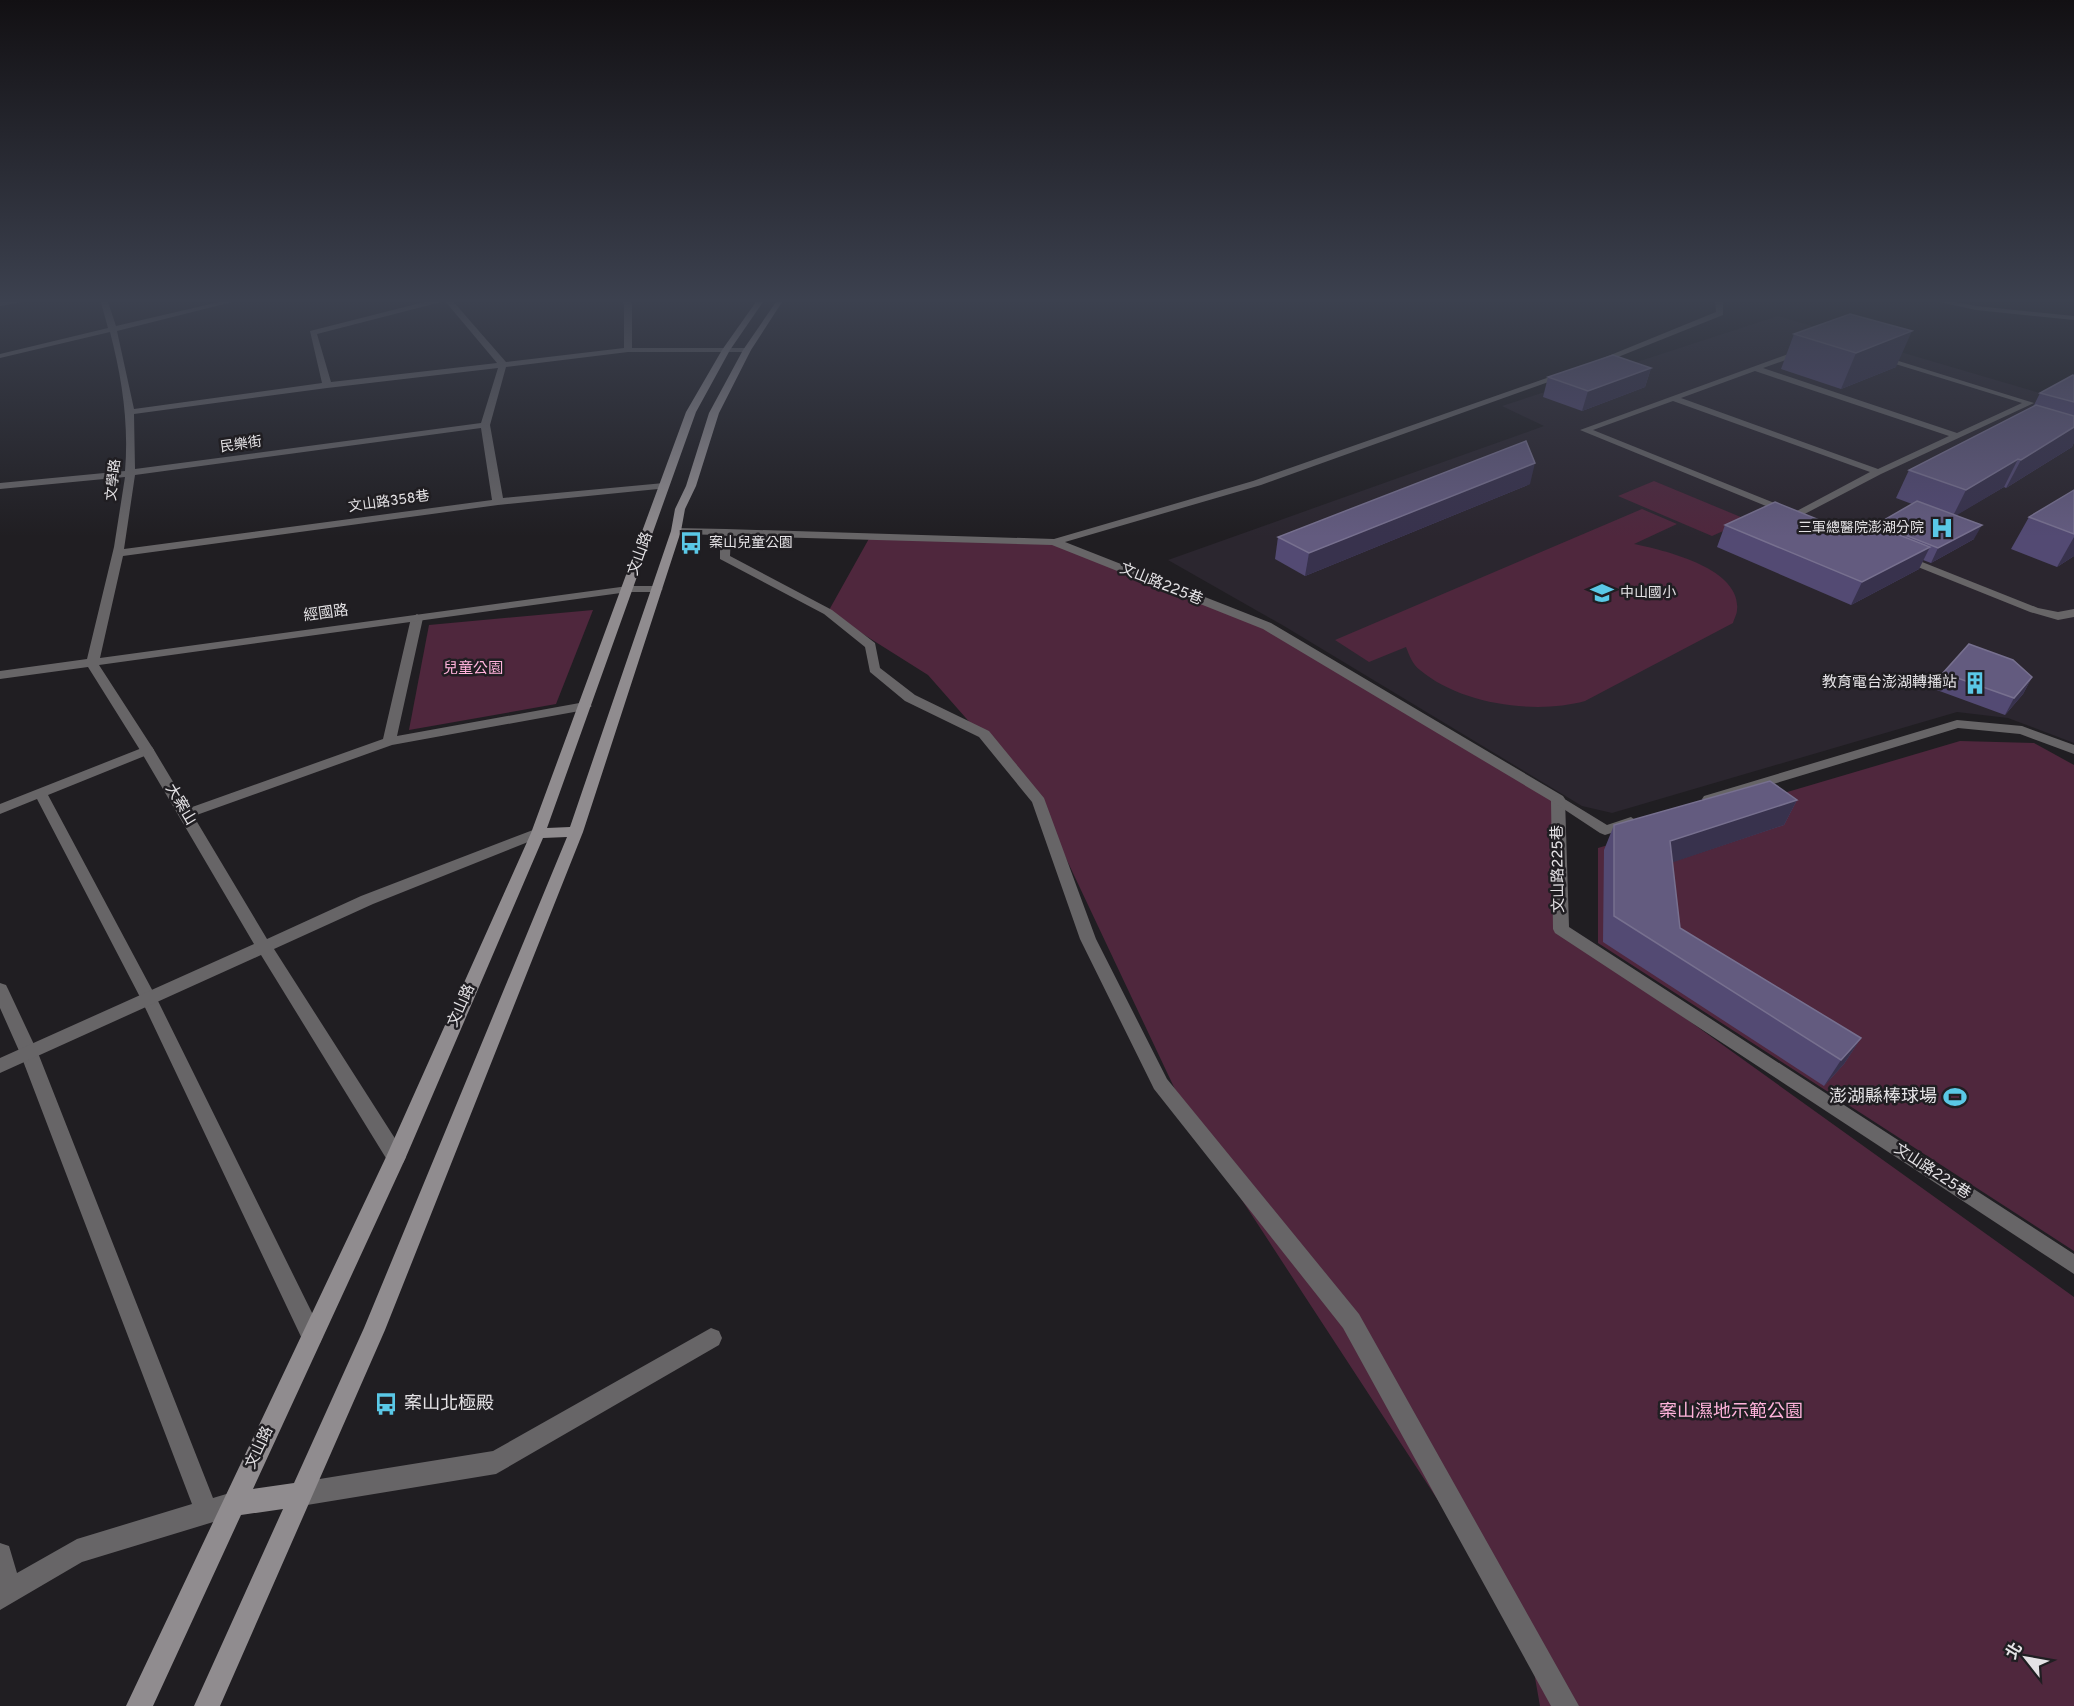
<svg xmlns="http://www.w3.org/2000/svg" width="2074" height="1706" font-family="Overpass,'Noto Sans TC',sans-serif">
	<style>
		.built { fill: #2b262f }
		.green { fill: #4f273d }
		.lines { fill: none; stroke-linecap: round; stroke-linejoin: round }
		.service { fill: #676567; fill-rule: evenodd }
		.minor { fill: #676567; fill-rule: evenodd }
		.secondary { fill: #908c8f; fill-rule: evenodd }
		.wall { fill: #534a73 }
		.shaded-wall { fill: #38324d }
		.building { fill: #635b7f; stroke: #77708f; stroke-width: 1.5 }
		.labels { text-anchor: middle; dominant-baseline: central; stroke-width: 5; stroke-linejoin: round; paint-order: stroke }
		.far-street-label { font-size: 14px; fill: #e4e2e5; stroke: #201e22 }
		.far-poi-label { font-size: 14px; fill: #e4e2e5; stroke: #201e22; text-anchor: start }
		.street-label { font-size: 15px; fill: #e4e2e5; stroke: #201e22 }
		.park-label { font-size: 15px; fill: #ffb3db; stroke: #201e22 }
		.poi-label { font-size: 15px; fill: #e4e2e5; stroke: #201e22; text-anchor: end }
		.near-poi-label { font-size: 18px; fill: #e4e2e5; stroke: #201e22; text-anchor: end }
		.near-park-label { font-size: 18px; fill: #ffb3db; stroke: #201e22 }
	</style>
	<rect width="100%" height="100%" fill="#201e22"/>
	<path class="built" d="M 1778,316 L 2074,403 L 2074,743 L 2008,718 L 1957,712 L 1612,813 L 1582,806 L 1284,626 L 1168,560 L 1544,426 L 1502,406 Z"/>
	<g class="green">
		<path d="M 1654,481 L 1748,520 L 1712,536 L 1618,496 Z"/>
		<path d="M 1642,509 L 1677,524 L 1634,544 C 1663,550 1742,568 1737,610 C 1737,614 1734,619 1733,623 L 1585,701 C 1535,715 1460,704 1420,670 C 1413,665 1409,655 1406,647 L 1369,662 L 1335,640 Z"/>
		<path d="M 871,535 L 1054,542 L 1267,626 L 1558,799 L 1561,929 L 2074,1297 L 2074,1706 L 1540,1706 L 1528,1638 L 1189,1119 L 1039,801 L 928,675 L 828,612 Z"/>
		<path d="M 593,610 L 556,704 L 409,730 L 429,625 Z"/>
		<path d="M 1960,741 L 2034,743 L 2074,765 L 2074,1251 L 1598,943 L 1598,848 Z"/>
	</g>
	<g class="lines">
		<g class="service">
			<path d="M 1715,299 L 1723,299 L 1723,315 L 1598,365 L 1591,363 L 1716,312 Z"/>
			<path d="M 1926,299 L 1939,299 L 1976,306 L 2074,316 L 2074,320 L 1976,310 Z"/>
			<path d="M 1805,348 L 1808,348 L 1808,352 L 1763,368 L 1957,433 L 2022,403 L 1876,358 L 1876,354 L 2034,403 L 1881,474 L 1797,518 L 1793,517 L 1793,513 L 1870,472 L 1673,401 L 1593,430 L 1792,510 L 1793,512 L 1788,515 L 1580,430 ZM 1755,371 L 1949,436 L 1878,469 L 1681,398 Z"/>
			<path d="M 1561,373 L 1568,375 L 1261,485 L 1065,542 L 1271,623 L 1563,796 L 1565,799 L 1569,927 L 2074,1254 L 2074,1274 L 1555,933 L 1553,929 L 1551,801 L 1263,629 L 1052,545 L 731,536 L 730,556 L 832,610 L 875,643 L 880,668 L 915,695 L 989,731 L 1044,798 L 1096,939 L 1167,1079 L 1359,1314 L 1579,1706 L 1551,1706 L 1343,1328 L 1154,1089 L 1080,939 L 1032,802 L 979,737 L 905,701 L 870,672 L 865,647 L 824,614 L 720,559 L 720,535 L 676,534 L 671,531 L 676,528 L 726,529 L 1054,539 L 1253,481 Z"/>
			<path d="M 1902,554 L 2038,608 L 2058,612 L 2074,609 L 2074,617 L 2058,620 L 2030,612 L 1898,559 L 1896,557 Z"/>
			<path d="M 417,614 L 423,618 L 397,736 L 585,702 L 592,706 L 585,710 L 392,745 L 191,817 L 181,817 L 179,814 L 181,811 L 383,739 L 411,618 Z"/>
			<path d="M 147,746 L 152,747 L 154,750 L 152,753 L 48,795 L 157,999 L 320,1329 L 323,1336 L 320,1343 L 312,1346 L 304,1343 L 141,999 L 37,799 L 0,814 L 0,804 Z"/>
			<path d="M 0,983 L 6,985 L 8,989 L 38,1053 L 213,1498 L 233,1492 L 241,1496 L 245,1504 L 241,1512 L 233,1516 L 82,1562 L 0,1610 L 0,1543 L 9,1546 L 17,1573 L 77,1539 L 192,1504 L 20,1053 L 0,1008 Z"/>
			<path d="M 711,1328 L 719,1331 L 722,1338 L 719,1345 L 496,1474 L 301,1506 L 293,1502 L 289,1494 L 293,1486 L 301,1482 L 493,1451 Z"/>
		</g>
		<g class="minor">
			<path d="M 22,299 L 39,299 L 0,306 L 0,302 Z"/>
			<path d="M 100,299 L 107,299 L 116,326 L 232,299 L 244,299 L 117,331 L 134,409 L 322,383 L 310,331 L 436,299 L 451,299 L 506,362 L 624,348 L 624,304 L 621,299 L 628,299 L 632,304 L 632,348 L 747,348 L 751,350 L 747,352 L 628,352 L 506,367 L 490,425 L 503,498 L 664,483 L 668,484 L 668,488 L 498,505 L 123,556 L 100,658 L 628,586 L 657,586 L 663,589 L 657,592 L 628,592 L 99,665 L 154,750 L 267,939 L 361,896 L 533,830 L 543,830 L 545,833 L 543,836 L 373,904 L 274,949 L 403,1151 L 406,1157 L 403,1163 L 396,1165 L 389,1163 L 261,955 L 0,1073 L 0,1058 L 254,944 L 140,750 L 88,667 L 0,679 L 0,671 L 87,659 L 114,547 L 125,477 L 0,489 L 0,483 L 125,471 C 129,424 122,378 110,332 L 0,358 L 0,354 L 108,328 ZM 445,301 L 497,363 L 331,382 L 317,334 ZM 498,368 L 481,423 L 135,469 L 134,414 L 327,388 ZM 481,428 L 492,500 L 124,549 L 135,475 Z"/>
			<path d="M 1957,720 L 2022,726 L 2074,745 L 2074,754 L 2020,734 L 1958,728 L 1714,802 L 1704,802 L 1702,799 L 1704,796 Z"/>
			<path d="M 1558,795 L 1607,825 L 1631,817 L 1638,822 L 1636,825 L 1605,835 L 1600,833 L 1553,802 L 1551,799 L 1553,796 Z"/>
		</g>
		<path class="secondary" d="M 758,299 L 765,299 L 730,350 L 696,412 L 547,828 L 570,827 L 671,531 L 675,509 L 686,486 L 709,413 L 743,350 L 778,299 L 784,299 L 751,350 L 719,413 L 696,486 L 685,509 L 681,531 L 583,832 L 385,1330 L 220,1706 L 194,1706 L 283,1509 L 241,1515 L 153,1706 L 126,1706 L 386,1157 L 531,833 L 686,412 L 722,350 ZM 567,837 L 364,1328 L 294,1483 L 253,1489 L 406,1157 L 543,838 Z"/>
	</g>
	<g class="wall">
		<path d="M 1850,314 L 1896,367 L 1841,389 L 1781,369 L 1794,334 Z"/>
		<path d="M 1651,368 L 1645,387 L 1582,411 L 1543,397 L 1548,377 Z"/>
		<path d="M 2074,376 L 2074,442 L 2072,447 L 2006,488 L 2004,487 L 1956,515 L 1974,539 L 1931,563 L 1923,560 L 1919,569 L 1851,605 L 1717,547 L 1725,525 L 1851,533 L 1876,526 L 1877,524 L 1912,504 L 1896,498 L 1909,470 L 2033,407 L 2040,393 Z"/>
		<path d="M 1530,484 L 1305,576 L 1275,559 L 1278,537 Z"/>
		<path d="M 2074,490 L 2074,556 L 2057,567 L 2011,549 L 2029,517 Z"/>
		<path d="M 1943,673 L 2032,677 L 2023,694 L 2005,715 L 1934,689 Z"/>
		<path d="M 1797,800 L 1784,825 L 1672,862 L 1680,928 L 1861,1038 L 1844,1064 L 1824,1086 L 1603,942 L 1604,850 L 1614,825 Z"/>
	</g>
	<g class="shaded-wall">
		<path d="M 1912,331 L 1896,367 L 1841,389 L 1856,353 Z"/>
		<path d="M 1651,368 L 1645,387 L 1582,411 L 1588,391 Z"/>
		<path d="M 2074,427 L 2074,442 L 2072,447 L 2006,488 L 2021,460 Z"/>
		<path d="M 2018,459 L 2004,487 L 1952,518 L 1966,490 Z"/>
		<path d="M 1535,463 L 1530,484 L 1305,576 L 1309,553 Z"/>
		<path d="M 1982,525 L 1974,539 L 1931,563 L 1938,548 Z"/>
		<path d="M 2074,537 L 2074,556 L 2057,567 Z"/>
		<path d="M 1930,547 L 1919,569 L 1851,605 L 1862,582 Z"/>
		<path d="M 2032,677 L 2023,694 L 2005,715 L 2014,698 Z"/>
		<path d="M 1797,800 L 1784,825 L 1659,867 L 1670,841 Z"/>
		<path d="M 1861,1038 L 1844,1064 L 1824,1086 L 1841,1060 Z"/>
	</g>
	<g class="building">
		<path d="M 1850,314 L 1912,331 L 1856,353 L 1794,334 Z"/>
		<path d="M 1613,355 L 1651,368 L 1588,391 L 1548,377 Z"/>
		<path d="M 2073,375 L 2074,376 L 2074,402 L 2040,393 Z"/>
		<path d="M 2036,405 L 2074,416 L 2074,427 L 2021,460 L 2018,459 L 1966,490 L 1909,470 Z"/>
		<path d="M 1526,441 L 1535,463 L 1309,553 L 1278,537 Z"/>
		<path d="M 2074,490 L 2074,534 L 2029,517 Z"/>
		<path d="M 1917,501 L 1982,525 L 1938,548 L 1877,524 Z"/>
		<path d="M 1775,502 L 1851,533 L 1869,523 L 1930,547 L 1862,582 L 1725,525 Z"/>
		<path d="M 1969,644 L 2013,660 L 2032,677 L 2014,698 L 1943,673 Z"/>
		<path d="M 1770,781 L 1797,800 L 1670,841 L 1680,928 L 1861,1038 L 1841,1060 L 1614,916 L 1614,825 Z"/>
	</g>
	<linearGradient id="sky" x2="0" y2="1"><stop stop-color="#121013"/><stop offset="0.56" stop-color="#3c414f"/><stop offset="1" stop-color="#3c414f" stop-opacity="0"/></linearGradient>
	<rect width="2074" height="537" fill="url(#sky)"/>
	<defs>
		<g id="hospital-bare" transform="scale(1.8)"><path d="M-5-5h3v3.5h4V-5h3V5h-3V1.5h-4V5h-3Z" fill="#5ac8e6" stroke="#201e22" stroke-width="2.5" paint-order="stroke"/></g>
		<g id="bus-bare" transform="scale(1.8)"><path d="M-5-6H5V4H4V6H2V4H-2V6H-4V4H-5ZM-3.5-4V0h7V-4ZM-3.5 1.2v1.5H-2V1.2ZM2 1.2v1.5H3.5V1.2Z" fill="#5ac8e6" stroke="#201e22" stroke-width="2.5" paint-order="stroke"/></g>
		<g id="school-bare" transform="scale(1.8)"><path d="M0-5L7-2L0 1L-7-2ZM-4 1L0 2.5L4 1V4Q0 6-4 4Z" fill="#5ac8e6" stroke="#201e22" stroke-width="2.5" paint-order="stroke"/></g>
		<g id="building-bare" transform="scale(1.8)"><path d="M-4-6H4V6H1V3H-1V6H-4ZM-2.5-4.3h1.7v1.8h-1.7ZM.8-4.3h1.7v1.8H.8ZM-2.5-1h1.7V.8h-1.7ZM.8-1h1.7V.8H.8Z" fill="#5ac8e6" stroke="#201e22" stroke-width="2.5" paint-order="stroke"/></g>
		<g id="stadium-bare" transform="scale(1.8)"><path d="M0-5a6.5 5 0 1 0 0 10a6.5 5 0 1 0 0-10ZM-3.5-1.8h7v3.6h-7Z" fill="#5ac8e6" stroke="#201e22" stroke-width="2.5" paint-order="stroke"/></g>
	</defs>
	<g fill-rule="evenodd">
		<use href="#hospital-bare" x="1942" y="528"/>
		<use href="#bus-bare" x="691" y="543"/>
		<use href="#school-bare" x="1602" y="593"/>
		<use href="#building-bare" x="1975" y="683"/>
		<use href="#stadium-bare" x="1955" y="1097"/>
		<use href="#bus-bare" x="386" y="1404"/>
	</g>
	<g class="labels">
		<g class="far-street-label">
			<text transform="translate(241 445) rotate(-8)">民樂街</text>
			<text transform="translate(114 480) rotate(-84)">文學路</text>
			<text transform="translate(389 502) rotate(-8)">文山路358巷</text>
		</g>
		<g class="far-poi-label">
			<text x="1924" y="528" text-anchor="end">三軍總醫院澎湖分院</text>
			<text x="709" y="543">案山兒童公園</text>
			<text x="1620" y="593">中山國小</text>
		</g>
		<g class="street-label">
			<text transform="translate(641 554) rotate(-70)">文山路</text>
			<text transform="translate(1161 585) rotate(22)">文山路225巷</text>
			<text transform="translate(326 614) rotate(-8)">經國路</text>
			<text transform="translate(180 805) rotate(59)">大案山</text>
			<text transform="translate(1559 869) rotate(-91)">文山路225巷</text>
			<text transform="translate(462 1006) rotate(-66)">文山路</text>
			<text transform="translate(1932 1172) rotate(33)">文山路225巷</text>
			<text transform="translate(260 1448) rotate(-65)">文山路</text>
		</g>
		<g class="park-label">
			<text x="473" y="669">兒童公園</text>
		</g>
		<g class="poi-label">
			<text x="1957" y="683">教育電台澎湖轉播站</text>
		</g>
		<g class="near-poi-label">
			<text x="1937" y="1097">澎湖縣棒球場</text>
			<text x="404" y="1404" text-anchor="start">案山北極殿</text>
		</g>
		<g class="near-park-label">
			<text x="1731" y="1412">案山濕地示範公園</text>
		</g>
	</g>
	<g transform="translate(2026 1658) rotate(301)" stroke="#201e22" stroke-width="4.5" paint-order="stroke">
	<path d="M0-4.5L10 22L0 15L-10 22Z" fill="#e4e2e5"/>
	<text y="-9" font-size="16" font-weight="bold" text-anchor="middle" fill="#e4e2e5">北</text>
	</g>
</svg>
